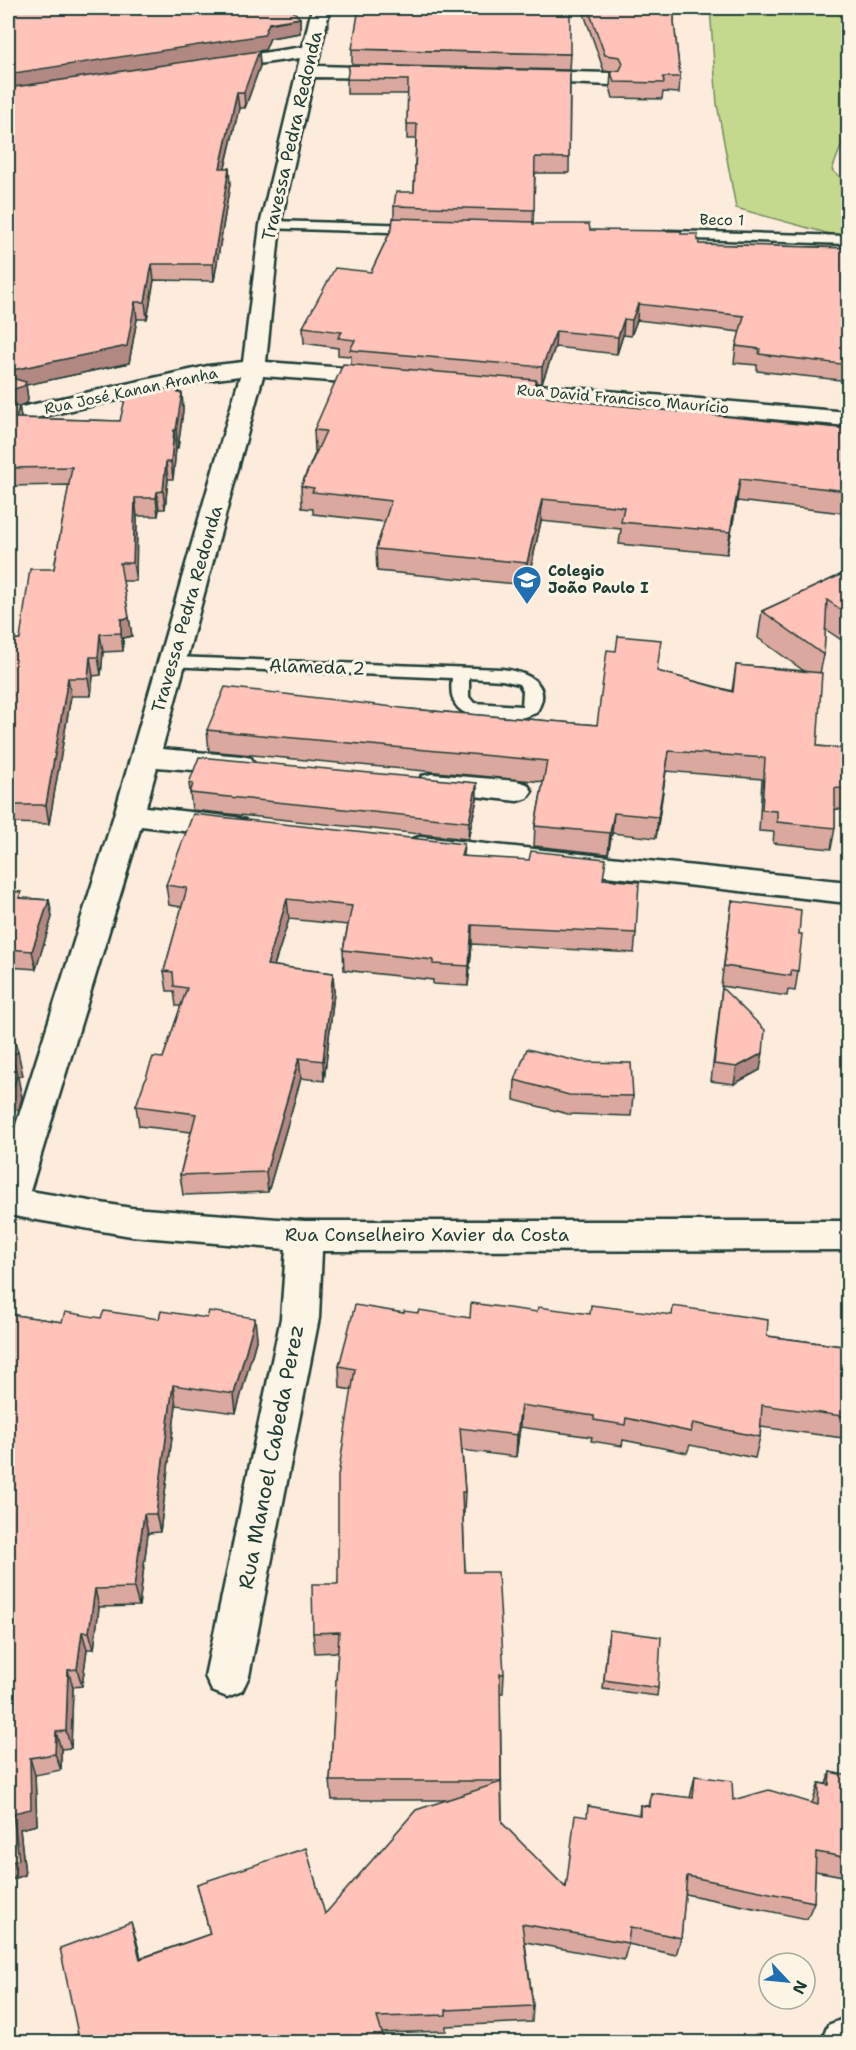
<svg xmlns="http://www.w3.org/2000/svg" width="856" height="2050" font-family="'Shantell Sans',sans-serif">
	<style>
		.green { fill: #c5d98e; stroke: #728b61; stroke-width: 1.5 }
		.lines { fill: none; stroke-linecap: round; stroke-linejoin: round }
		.service-casing { stroke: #1f3d34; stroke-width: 5 }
		.minor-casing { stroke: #1f3d34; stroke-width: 5 }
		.service { fill: #fcf5e5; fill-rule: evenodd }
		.minor { fill: #fcf5e5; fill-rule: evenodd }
		.wall { fill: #dba89f; stroke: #1f3d34; stroke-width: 1.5 }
		.shaded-wall { fill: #b28882; stroke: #1f3d34; stroke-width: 1.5 }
		.building { fill: #ffc3b9; stroke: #1f3d34; stroke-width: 1.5 }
		.labels { text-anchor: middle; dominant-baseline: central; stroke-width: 6; stroke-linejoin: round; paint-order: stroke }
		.far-street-label { font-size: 15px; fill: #1f3d34; stroke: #fcf5e5 }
		.far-poi-label { font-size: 15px; font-weight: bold; fill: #1f3d34; stroke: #fcf5e5; text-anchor: start }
		.street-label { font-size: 18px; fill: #1f3d34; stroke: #fcf5e5 }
		.near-street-label { font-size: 21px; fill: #1f3d34; stroke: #fcf5e5 }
	</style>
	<rect width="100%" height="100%" fill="#fdebdc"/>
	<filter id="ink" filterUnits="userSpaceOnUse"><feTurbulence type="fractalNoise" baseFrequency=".0167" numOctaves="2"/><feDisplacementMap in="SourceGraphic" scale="12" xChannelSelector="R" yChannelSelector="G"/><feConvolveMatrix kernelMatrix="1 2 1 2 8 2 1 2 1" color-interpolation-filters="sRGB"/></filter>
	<g filter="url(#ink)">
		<path class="green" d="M 710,8 L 848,8 L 848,128 L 832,170 L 848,184 L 848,239 L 736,208 L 717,104 Z"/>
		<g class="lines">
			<g class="service-casing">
				<g id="service">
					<path d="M 270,221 L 419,225 L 426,229 L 419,233 L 265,228 L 263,225 L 265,222 Z"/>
					<path d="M 669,231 L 848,236 L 848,244 L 664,238 L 662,235 L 664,232 Z"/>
					<path d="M 173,657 L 502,669 C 526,672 555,683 536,713 L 521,718 L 469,714 C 452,709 450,693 452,678 L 167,666 L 164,662 L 167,658 ZM 469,678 L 502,680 L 519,684 L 523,691 L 522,706 L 474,703 L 469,697 Z"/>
				</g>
			</g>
			<g class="minor-casing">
				<g id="minor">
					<path d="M 312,8 L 330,8 L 317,66 L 393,68 L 399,69 L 402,73 L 399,77 L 393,78 L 314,77 L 280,225 L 266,362 L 384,371 L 392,373 L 396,378 L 392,383 L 384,385 L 263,376 L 162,749 L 241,756 L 251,758 L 255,765 L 251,772 L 241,774 L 157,767 L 146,807 L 234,817 L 245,820 L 249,827 L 245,834 L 234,837 L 141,826 L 30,1191 L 131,1208 L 305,1221 L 848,1221 L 848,1250 L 322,1251 L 319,1318 L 249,1676 L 242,1691 L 227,1697 L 212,1691 L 205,1676 L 281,1318 L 286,1249 L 131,1236 L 8,1215 L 8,1150 L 114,815 L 240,376 L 208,380 L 8,424 L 8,410 L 208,366 L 243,362 L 260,225 L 300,58 L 214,70 L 208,69 L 205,65 L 208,61 L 214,60 L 303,47 Z"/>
					<path d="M 526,71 L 611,73 L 618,75 L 620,79 L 618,83 L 611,85 L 520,81 L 517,77 L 520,73 Z"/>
					<path d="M 492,381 L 848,412 L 848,426 L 484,393 L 480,388 L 484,383 Z"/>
					<path d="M 432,774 L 517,781 L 527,784 L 532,791 L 527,798 L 517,801 L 422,790 L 417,783 L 422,776 Z"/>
					<path d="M 420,837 L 848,882 L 848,903 L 409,854 L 405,847 L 409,840 Z"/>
					<path d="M 848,2017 L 848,2042 L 821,2042 L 828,2025 Z"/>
				</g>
			</g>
			<use href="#service" class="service"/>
			<use href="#minor" class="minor"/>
		</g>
		<g class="wall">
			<path d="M 8,8 L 300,18 L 300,33 L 270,38 L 265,50 L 259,51 L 260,66 L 245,108 L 239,108 L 225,168 L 230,184 L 214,281 L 154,280 L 147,319 L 137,319 L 129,363 L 26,385 L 28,399 L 27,403 L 19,406 L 21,418 L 120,421 L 179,393 L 182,393 L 183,410 L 178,448 L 176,448 L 173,479 L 168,479 L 165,509 L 159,509 L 158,516 L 137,516 L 136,581 L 123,581 L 132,636 L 123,638 L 123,651 L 103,652 L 101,675 L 93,676 L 91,696 L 71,696 L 49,824 L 8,823 L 8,640 L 20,639 L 54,569 L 69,485 L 8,486 Z"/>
			<path d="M 582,8 L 674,8 L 674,22 L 680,77 L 679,93 L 663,92 L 662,99 L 613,98 L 610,87 L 611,72 L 604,71 Z"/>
			<path d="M 352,49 L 570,54 L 569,70 L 352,65 Z"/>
			<path d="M 570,71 L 569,173 L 535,173 L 533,224 L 590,230 L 681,234 L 699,244 L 849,248 L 849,381 L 757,371 L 757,365 L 734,363 L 736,346 L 740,332 L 637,320 L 631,336 L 623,335 L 617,354 L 555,347 L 542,383 L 536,383 L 535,395 L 849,460 L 849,543 L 841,543 L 843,513 L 737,501 L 727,554 L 619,544 L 621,529 L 541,521 L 527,585 L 377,571 L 376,549 L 385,522 L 313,514 L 313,509 L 302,508 L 301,486 L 316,451 L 315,451 L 314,430 L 351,365 L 351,356 L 338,355 L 338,348 L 304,343 L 303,327 L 371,272 L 392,228 L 394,218 L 394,206 L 414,192 L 416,139 L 407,139 L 408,94 L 347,94 L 347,79 Z"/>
			<path d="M 849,571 L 849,645 L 825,629 L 824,655 L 820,673 L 817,746 L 849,749 L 849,810 L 835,809 L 835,828 L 831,849 L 773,843 L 774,832 L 759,831 L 762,779 L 666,771 L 656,838 L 612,833 L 608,854 L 534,846 L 535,826 L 543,782 L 209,751 L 207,730 L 410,709 L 597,725 L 657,671 L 732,691 L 736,665 L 804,671 L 758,638 L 762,611 Z"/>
			<path d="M 189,783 L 477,799 L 468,839 L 192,810 Z"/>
			<path d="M 464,844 L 463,856 L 604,880 L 636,933 L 634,953 L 472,944 L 468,986 L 433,984 L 433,980 L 344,970 L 343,950 L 348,925 L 289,919 L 274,966 L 333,973 L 334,993 L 324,1081 L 301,1078 L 268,1192 L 183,1195 L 180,1175 L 191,1132 L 139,1126 L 136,1106 L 163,1058 L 181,1006 L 176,1006 L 174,991 L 167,991 L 164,971 L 182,907 L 169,905 L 166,885 Z"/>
			<path d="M 8,891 L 22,898 L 49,900 L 52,917 L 36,969 L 8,967 Z"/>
			<path d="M 732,901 L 799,934 L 798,971 L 795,991 L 788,990 L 787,996 L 721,986 Z"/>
			<path d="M 722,988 L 760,1070 L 734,1084 L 711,1081 Z"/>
			<path d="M 581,1062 L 633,1096 L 631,1116 L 568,1114 L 514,1100 L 515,1080 Z"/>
			<path d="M 537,1312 L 767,1336 L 849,1347 L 849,1471 L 843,1471 L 843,1438 L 761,1427 L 760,1437 L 755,1458 L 690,1445 L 687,1453 L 623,1440 L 622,1446 L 591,1441 L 592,1437 L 520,1427 L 516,1457 L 462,1450 L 465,1492 L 464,1513 L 463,1513 L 465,1572 L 504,1674 L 503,1693 L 500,1693 L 502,1823 L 565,1888 L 587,1817 L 639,1815 L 640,1805 L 648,1806 L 651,1793 L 690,1798 L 695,1776 L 733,1800 L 812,1803 L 819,1783 L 826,1784 L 830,1772 L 849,1776 L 849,1877 L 815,1871 L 814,1902 L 807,1919 L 685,1894 L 681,1938 L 676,1955 L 628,1944 L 624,1960 L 525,1942 L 533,2006 L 532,2022 L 446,2026 L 446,2031 L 382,2033 L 78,2034 L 136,1939 L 141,1958 L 210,1934 L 197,1884 L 325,1914 L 448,1800 L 332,1800 L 330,1781 L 338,1652 L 315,1653 L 313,1633 L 338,1584 L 352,1390 L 340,1388 L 339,1366 L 404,1313 L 418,1313 L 470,1318 Z"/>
			<path d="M 8,1314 L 62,1322 L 257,1337 L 236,1413 L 176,1405 L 160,1532 L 148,1533 L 139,1606 L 99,1607 L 94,1649 L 87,1649 L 82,1686 L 73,1687 L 71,1748 L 61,1749 L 61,1770 L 35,1775 L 37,1825 L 20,1829 L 25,1875 L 8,1881 Z"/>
			<path d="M 608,1639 L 658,1688 L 657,1696 L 603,1689 Z"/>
		</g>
		<g class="shaded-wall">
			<path d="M 300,18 L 300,33 L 270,38 L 265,50 L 259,51 L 260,66 L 245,108 L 244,92 L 8,89 L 8,74 Z"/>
			<path d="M 237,92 L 239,108 L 221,184 L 220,168 Z"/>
			<path d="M 229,168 L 230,184 L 214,281 L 213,264 Z"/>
			<path d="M 152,264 L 154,280 L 147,319 L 145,302 Z"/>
			<path d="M 135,302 L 137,319 L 129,363 L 26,385 L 28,399 L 27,403 L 19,406 L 22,423 L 8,409 L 8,371 Z"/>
			<path d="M 638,304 L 637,320 L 631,336 L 632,320 Z"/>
			<path d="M 624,319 L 623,335 L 617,354 L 618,337 Z"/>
			<path d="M 556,331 L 555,347 L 542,383 L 542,367 Z"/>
			<path d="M 536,380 L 535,401 L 530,394 Z"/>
			<path d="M 179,389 L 180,402 L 182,393 L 183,410 L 178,448 L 176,430 Z"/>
			<path d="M 174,430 L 176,448 L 173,479 L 171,462 Z"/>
			<path d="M 166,462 L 168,479 L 165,509 L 163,491 Z"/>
			<path d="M 740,479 L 737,501 L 727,554 L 730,532 Z"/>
			<path d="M 157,492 L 159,509 L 158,516 L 156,498 Z"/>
			<path d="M 135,498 L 137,516 L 136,581 L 133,563 Z"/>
			<path d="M 542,499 L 541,521 L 527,585 L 527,563 Z"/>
			<path d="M 129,618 L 132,636 L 123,638 L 123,651 L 121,633 L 121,619 Z"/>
			<path d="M 100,634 L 103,652 L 101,675 L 98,657 Z"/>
			<path d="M 90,657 L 93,676 L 91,696 L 88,678 Z"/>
			<path d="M 68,678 L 71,696 L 49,824 L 46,805 Z"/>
			<path d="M 669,751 L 666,771 L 656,838 L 658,817 Z"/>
			<path d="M 477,783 L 477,799 L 468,839 L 469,822 Z"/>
			<path d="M 614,813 L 612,833 L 608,854 L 610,833 Z"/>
			<path d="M 287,899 L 289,919 L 268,984 L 267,965 Z"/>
			<path d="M 49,900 L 52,917 L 36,969 L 32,951 Z"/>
			<path d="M 472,925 L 472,944 L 468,986 L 469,966 Z"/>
			<path d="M 333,973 L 334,993 L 324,1081 L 323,1061 Z"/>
			<path d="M 18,1052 L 23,1075 L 18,1077 L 22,1098 L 19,1109 L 8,1111 L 8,1087 L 12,1054 Z"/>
			<path d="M 763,1053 L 760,1070 L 734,1084 L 737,1067 Z"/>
			<path d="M 299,1058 L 301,1078 L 268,1192 L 266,1172 Z"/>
			<path d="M 255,1318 L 257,1337 L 236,1413 L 234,1394 Z"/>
			<path d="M 173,1385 L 176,1405 L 160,1532 L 156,1514 Z"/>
			<path d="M 521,1405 L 520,1427 L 516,1457 L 517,1435 Z"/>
			<path d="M 144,1514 L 148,1533 L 139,1606 L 134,1588 Z"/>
			<path d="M 95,1589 L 99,1607 L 94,1649 L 89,1632 Z"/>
			<path d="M 82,1632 L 87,1649 L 82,1686 L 77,1669 Z"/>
			<path d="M 68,1670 L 73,1687 L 71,1748 L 66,1731 Z"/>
			<path d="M 56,1732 L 61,1749 L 61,1770 L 55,1754 Z"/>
			<path d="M 30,1758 L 35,1775 L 37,1825 L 20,1829 L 25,1875 L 8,1881 L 8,1863 L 13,1813 Z"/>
			<path d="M 131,1922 L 136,1939 L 145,1976 L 140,1959 Z"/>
		</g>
		<g class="building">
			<path d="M 8,8 L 290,8 L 300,18 L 269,23 L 264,35 L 8,74 Z"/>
			<path d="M 359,8 L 570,8 L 570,54 L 352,49 Z"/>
			<path d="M 588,8 L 674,8 L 674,22 L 680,77 L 663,77 L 664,83 L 614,82 L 611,72 L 620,70 L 623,63 L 620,57 L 605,55 Z"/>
			<path d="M 259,51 L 244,92 L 237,92 L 220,168 L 229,168 L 213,264 L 152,264 L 145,302 L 135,302 L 127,346 L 8,371 L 8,88 Z"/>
			<path d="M 349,65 L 570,71 L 569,158 L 535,157 L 534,210 L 394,206 L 396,192 L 414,192 L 417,124 L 407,124 L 408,80 L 347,79 Z"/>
			<path d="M 393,218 L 533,222 L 533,224 L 589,224 L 590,230 L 681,231 L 681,234 L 697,234 L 699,244 L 849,248 L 849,365 L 759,354 L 760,349 L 736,346 L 744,316 L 638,304 L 632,320 L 624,319 L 618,337 L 556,331 L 542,367 L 350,350 L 355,340 L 338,338 L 342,332 L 303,327 L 335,268 L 371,272 L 392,228 Z"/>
			<path d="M 343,364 L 536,380 L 530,394 L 593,403 L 849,429 L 849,440 L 846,459 L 849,460 L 849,521 L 844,521 L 847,491 L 740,479 L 730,532 L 621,522 L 624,507 L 542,499 L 527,563 L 376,549 L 391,501 L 312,492 L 314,488 L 301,486 L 326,431 L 314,430 Z"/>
			<path d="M 8,377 L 26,382 L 24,386 L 8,391 Z"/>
			<path d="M 179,389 L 178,393 L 182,393 L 176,430 L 174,430 L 171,462 L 166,462 L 163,491 L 157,492 L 156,498 L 135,498 L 133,563 L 120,563 L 129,618 L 121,619 L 121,633 L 100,634 L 98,657 L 90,657 L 88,678 L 68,678 L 46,805 L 8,805 L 8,640 L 20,639 L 30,569 L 54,569 L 72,467 L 8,468 L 8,408 L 19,406 L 16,418 L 120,421 L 127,390 Z"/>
			<path d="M 849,571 L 849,615 L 827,600 L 824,655 L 762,611 Z"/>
			<path d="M 618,636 L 661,640 L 657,671 L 733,692 L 736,665 L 822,673 L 817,746 L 849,749 L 849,789 L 835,788 L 835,828 L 777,822 L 777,811 L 762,810 L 765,758 L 669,751 L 658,817 L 614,813 L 610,833 L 535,826 L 547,761 L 207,730 L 225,687 L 410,709 L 597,725 L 607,650 L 616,651 Z"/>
			<path d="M 199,757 L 477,783 L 469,822 L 190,793 L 193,784 L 189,783 Z"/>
			<path d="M 193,814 L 464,844 L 461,856 L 529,860 L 531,851 L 606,859 L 603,879 L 639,882 L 636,933 L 472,925 L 469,966 L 433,964 L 433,960 L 343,950 L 352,906 L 287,899 L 267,965 L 333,973 L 323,1061 L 299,1058 L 266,1172 L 180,1175 L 196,1114 L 136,1106 L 153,1057 L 163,1058 L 187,988 L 174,986 L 173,972 L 164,971 L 187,888 L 166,885 Z"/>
			<path d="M 8,891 L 21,892 L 19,898 L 49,900 L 32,951 L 8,949 Z"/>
			<path d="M 732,901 L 801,910 L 799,934 L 802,934 L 798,971 L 791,970 L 791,976 L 724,966 Z"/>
			<path d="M 722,988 L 765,1030 L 763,1053 L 737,1067 L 714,1064 Z"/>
			<path d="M 8,1021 L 18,1052 L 12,1054 L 17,1075 L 14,1086 L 8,1087 Z"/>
			<path d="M 527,1049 L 581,1062 L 631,1063 L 633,1096 L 569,1095 L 515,1080 Z"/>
			<path d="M 471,1303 L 537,1312 L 538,1307 L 590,1314 L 591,1305 L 672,1315 L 673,1306 L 768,1320 L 767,1336 L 849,1347 L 849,1417 L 762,1405 L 760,1437 L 693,1423 L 691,1432 L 626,1418 L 625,1425 L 594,1420 L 594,1416 L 521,1405 L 517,1435 L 460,1428 L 465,1492 L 462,1492 L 465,1572 L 498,1572 L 504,1674 L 500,1674 L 501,1781 L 330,1781 L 339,1632 L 313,1633 L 312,1584 L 338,1584 L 338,1476 L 355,1369 L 339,1366 L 355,1305 L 404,1313 L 404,1311 L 418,1313 L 419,1310 L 470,1318 Z"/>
			<path d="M 104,1311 L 159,1319 L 161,1311 L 207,1318 L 209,1311 L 255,1318 L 234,1394 L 173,1385 L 156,1514 L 144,1514 L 134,1588 L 95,1589 L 89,1632 L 82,1632 L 77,1669 L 68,1670 L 66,1731 L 56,1732 L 55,1754 L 30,1758 L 31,1809 L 13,1813 L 19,1860 L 8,1863 L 8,1314 L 62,1322 L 65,1312 L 101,1318 Z"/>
			<path d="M 609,1630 L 661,1637 L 658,1688 L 604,1680 Z"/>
			<path d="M 830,1772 L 849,1776 L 849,1858 L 816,1852 L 814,1902 L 687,1876 L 681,1938 L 630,1927 L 628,1943 L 522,1924 L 533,2006 L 446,2010 L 446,2015 L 377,2017 L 385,2043 L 51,2043 L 78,2034 L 60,1948 L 131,1922 L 140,1959 L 210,1934 L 197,1884 L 306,1848 L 325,1914 L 416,1810 L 501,1782 L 502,1823 L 566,1888 L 575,1815 L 587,1817 L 588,1806 L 640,1815 L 640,1805 L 650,1807 L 651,1793 L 693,1798 L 695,1776 L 732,1781 L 733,1800 L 769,1790 L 818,1805 L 819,1783 L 829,1785 Z"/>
		</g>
	</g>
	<defs>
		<g id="school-pin" transform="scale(1.5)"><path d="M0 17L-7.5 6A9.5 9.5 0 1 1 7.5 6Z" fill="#1f6fb2" stroke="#fcf5e5"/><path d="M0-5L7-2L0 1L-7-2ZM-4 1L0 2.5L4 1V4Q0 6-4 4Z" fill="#fff"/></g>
	</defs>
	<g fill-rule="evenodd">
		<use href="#school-pin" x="527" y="580"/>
	</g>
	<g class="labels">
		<g class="far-street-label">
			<text transform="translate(722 220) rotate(1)">Beco 1</text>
			<text transform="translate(131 391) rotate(-12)">Rua José Kanan Aranha</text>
			<text transform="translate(623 399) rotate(5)">Rua David Francisco Maurício</text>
		</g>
		<g class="far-poi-label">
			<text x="548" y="571">Colegio<tspan x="548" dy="17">João Paulo I</tspan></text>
		</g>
		<g class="street-label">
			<text transform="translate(292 136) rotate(-77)">Travessa Pedra Redonda</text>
			<text transform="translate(187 609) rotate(-74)">Travessa Pedra Redonda</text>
			<text transform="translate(317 667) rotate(2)">Alameda 2</text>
			<text x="427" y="1235">Rua Conselheiro Xavier da Costa</text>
		</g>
		<g class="near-street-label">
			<text transform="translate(271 1457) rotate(-79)">Rua Manoel Cabeda Perez</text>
		</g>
	</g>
	<rect width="856" height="2050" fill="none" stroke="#fcf5e5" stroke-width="30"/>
	<rect x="15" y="15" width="826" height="2020" fill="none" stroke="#1f3d34" stroke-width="2" filter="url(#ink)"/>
	<g transform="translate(787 1981) rotate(116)"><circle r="28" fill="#fcf5e5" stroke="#a4ab9e" stroke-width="1.5"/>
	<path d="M0-4.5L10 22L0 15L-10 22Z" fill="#1f6fb2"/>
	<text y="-9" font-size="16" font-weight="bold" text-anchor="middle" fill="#1f3d34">N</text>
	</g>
</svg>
